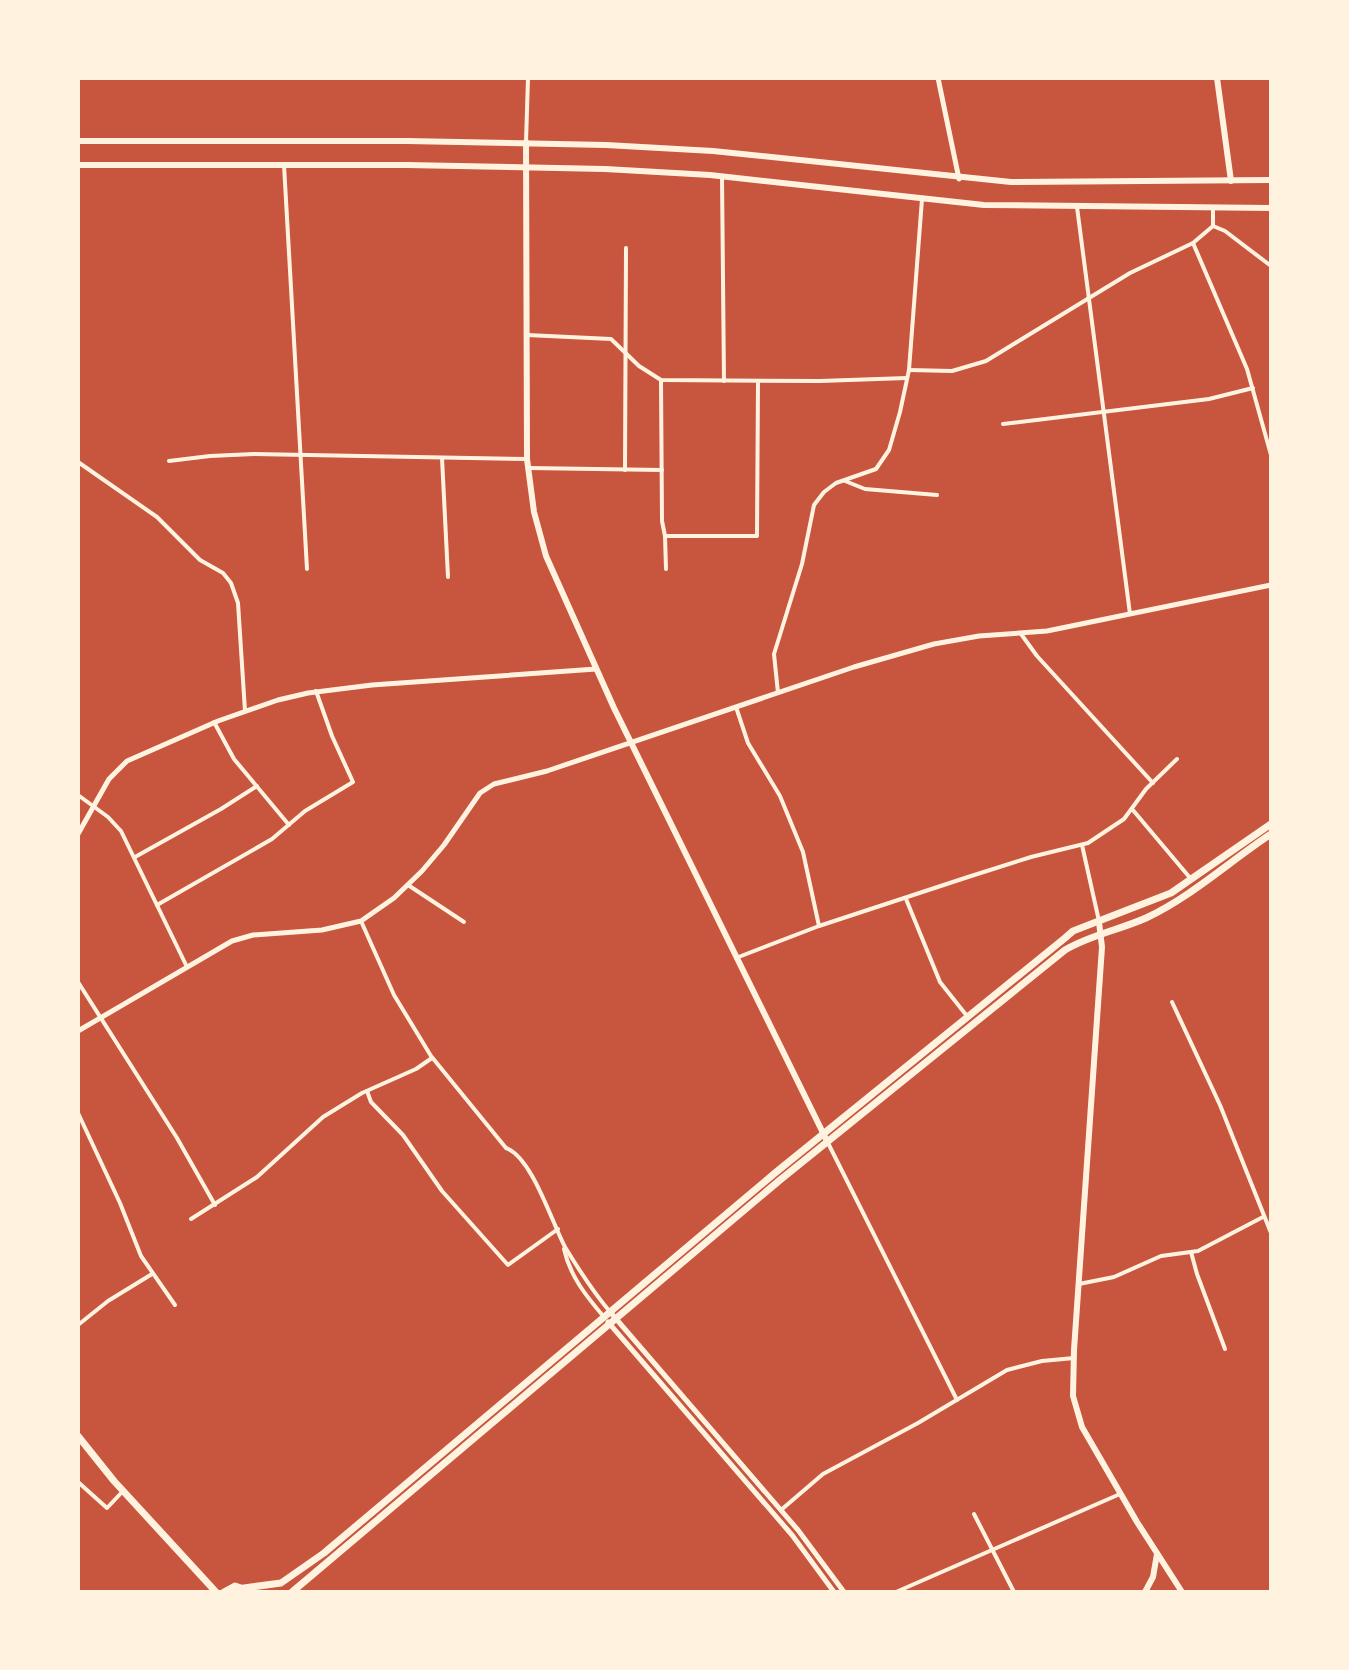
<svg xmlns="http://www.w3.org/2000/svg" width="1349" height="1670" font-family="Merriweather,serif">
	<style>
		.lines { fill: none; stroke-linecap: round; stroke-linejoin: round }
		.minor { stroke: #fff3e0; stroke-width: 4 }
		.tertiary { stroke: #fff3e0; stroke-width: 5 }
		.secondary { stroke: #fff3e0; stroke-width: 6 }
		.trunk { stroke: #fff3e0; stroke-width: 7 }
	</style>
	<rect width="100%" height="100%" fill="#c8553d"/>
	<g class="lines">
		<g class="minor">
			<path d="M 526,142 L 528,78"/>
			<path d="M 284,165 L 307,569"/>
			<path d="M 722,177 L 724,381"/>
			<path d="M 1077,207 L 1130,614"/>
			<path d="M 1213,209 L 1213,226"/>
			<path d="M 1213,226 L 1225,231 L 1271,266"/>
			<path d="M 1193,243 L 1247,369 L 1271,455"/>
			<path d="M 527,335 L 611,339 L 639,366 L 661,380 L 820,381 L 907,378"/>
			<path d="M 909,370 L 952,371 L 986,361 L 1130,273 L 1193,243 L 1213,226"/>
			<path d="M 661,380 L 662,521 L 665,536 L 666,569"/>
			<path d="M 1003,424 L 1209,399 L 1253,388"/>
			<path d="M 442,458 L 448,577"/>
			<path d="M 169,461 L 210,456 L 254,454 L 527,459"/>
			<path d="M 78,462 L 157,517 L 200,560 L 223,573 L 231,583 L 238,603 L 245,711"/>
			<path d="M 528,468 L 662,470"/>
			<path d="M 625,470 L 626,248"/>
			<path d="M 845,481 L 865,489 L 937,495"/>
			<path d="M 665,536 L 757,536 L 758,381"/>
			<path d="M 1021,634 L 1037,656 L 1153,783"/>
			<path d="M 778,693 L 774,654 L 802,564 L 814,505 L 824,492 L 836,483 L 876,469 L 889,450 L 900,412 L 909,370 L 922,199"/>
			<path d="M 736,707 L 748,743 L 780,796 L 803,852 L 819,926"/>
			<path d="M 214,722 L 234,759 L 289,825"/>
			<path d="M 78,795 L 108,817 L 121,831 L 187,967"/>
			<path d="M 1132,809 L 1191,879"/>
			<path d="M 1082,845 L 1099,921"/>
			<path d="M 135,857 L 221,809 L 257,786"/>
			<path d="M 408,885 L 464,922"/>
			<path d="M 906,899 L 940,982 L 967,1016"/>
			<path d="M 157,905 L 272,839 L 305,811 L 353,782 L 332,736 L 316,691"/>
			<path d="M 361,921 L 394,995 L 431,1056 L 506,1148 C 532,1157 552,1223 565,1247 C 579,1270 593,1292 611,1313"/>
			<path d="M 736,958 L 819,926 L 968,877 L 1031,857 L 1088,843 L 1124,819 L 1146,789 L 1177,759"/>
			<path d="M 78,982 L 177,1138 L 215,1205"/>
			<path d="M 1172,1002 L 1220,1105 L 1271,1233"/>
			<path d="M 367,1091 L 371,1102 L 403,1135 L 442,1191 L 508,1265 L 558,1229"/>
			<path d="M 78,1113 L 120,1203 L 141,1256 L 175,1305"/>
			<path d="M 827,1141 L 957,1400"/>
			<path d="M 191,1219 L 257,1177 L 323,1117 L 362,1093 L 416,1069 L 432,1058"/>
			<path d="M 564,1249 C 570,1276 586,1296 604,1317"/>
			<path d="M 1191,1252 L 1197,1274 L 1225,1349"/>
			<path d="M 1079,1284 L 1114,1277 L 1161,1256 L 1198,1251 L 1263,1217"/>
			<path d="M 78,1325 L 108,1301 L 152,1274"/>
			<path d="M 78,1482 L 107,1508 L 123,1491"/>
			<path d="M 781,1510 L 823,1474 L 918,1423 L 1007,1370 L 1042,1361 L 1074,1358"/>
			<path d="M 974,1514 L 1014,1592"/>
			<path d="M 896,1592 L 1120,1494"/>
		</g>
		<g class="tertiary">
			<path d="M 938,78 L 959,179"/>
			<path d="M 78,834 L 109,779 L 127,761 L 218,721 L 278,700 L 308,693 L 372,685 L 596,669"/>
			<path d="M 78,1031 L 232,941 L 253,935 L 322,930 L 361,921 L 394,898 L 422,871 L 444,845 L 480,793 L 494,784 L 547,771 L 854,667 L 934,644 L 979,636 L 1047,631 L 1271,585"/>
			<path d="M 611,1313 L 798,1530 L 844,1592"/>
			<path d="M 608,1322 L 792,1535 L 834,1592"/>
		</g>
		<g class="secondary">
			<path d="M 1217,78 L 1231,181"/>
			<path d="M 78,141 L 407,141 L 606,145 L 713,151 L 1011,182 L 1271,180"/>
			<path d="M 526,142 L 527,459 L 534,512 L 546,556 L 614,708 L 827,1141"/>
			<path d="M 78,165 L 407,165 L 605,169 L 710,175 L 984,205 L 1271,208"/>
			<path d="M 1099,922 L 1102,947 L 1074,1350 L 1073,1396 L 1082,1427 L 1137,1522 L 1182,1592"/>
			<path d="M 1145,1592 L 1153,1577 L 1157,1554"/>
		</g>
		<g class="trunk">
			<path d="M 78,1436 L 114,1481 L 216,1592"/>
			<path d="M 244,1588 L 281,1583 L 324,1553 L 775,1173 L 1065,938 L 1073,931 L 1171,893 L 1271,824"/>
			<path d="M 224,1592 L 235,1586 L 247,1590"/>
			<path d="M 292,1592 L 780,1180 L 1065,950 C 1090,935 1119,930 1146,918 C 1191,897 1230,861 1271,834"/>
		</g>
	</g>
	<rect width="1349" height="1670" fill="none" stroke="#fff3e0" stroke-width="160"/>
</svg>
